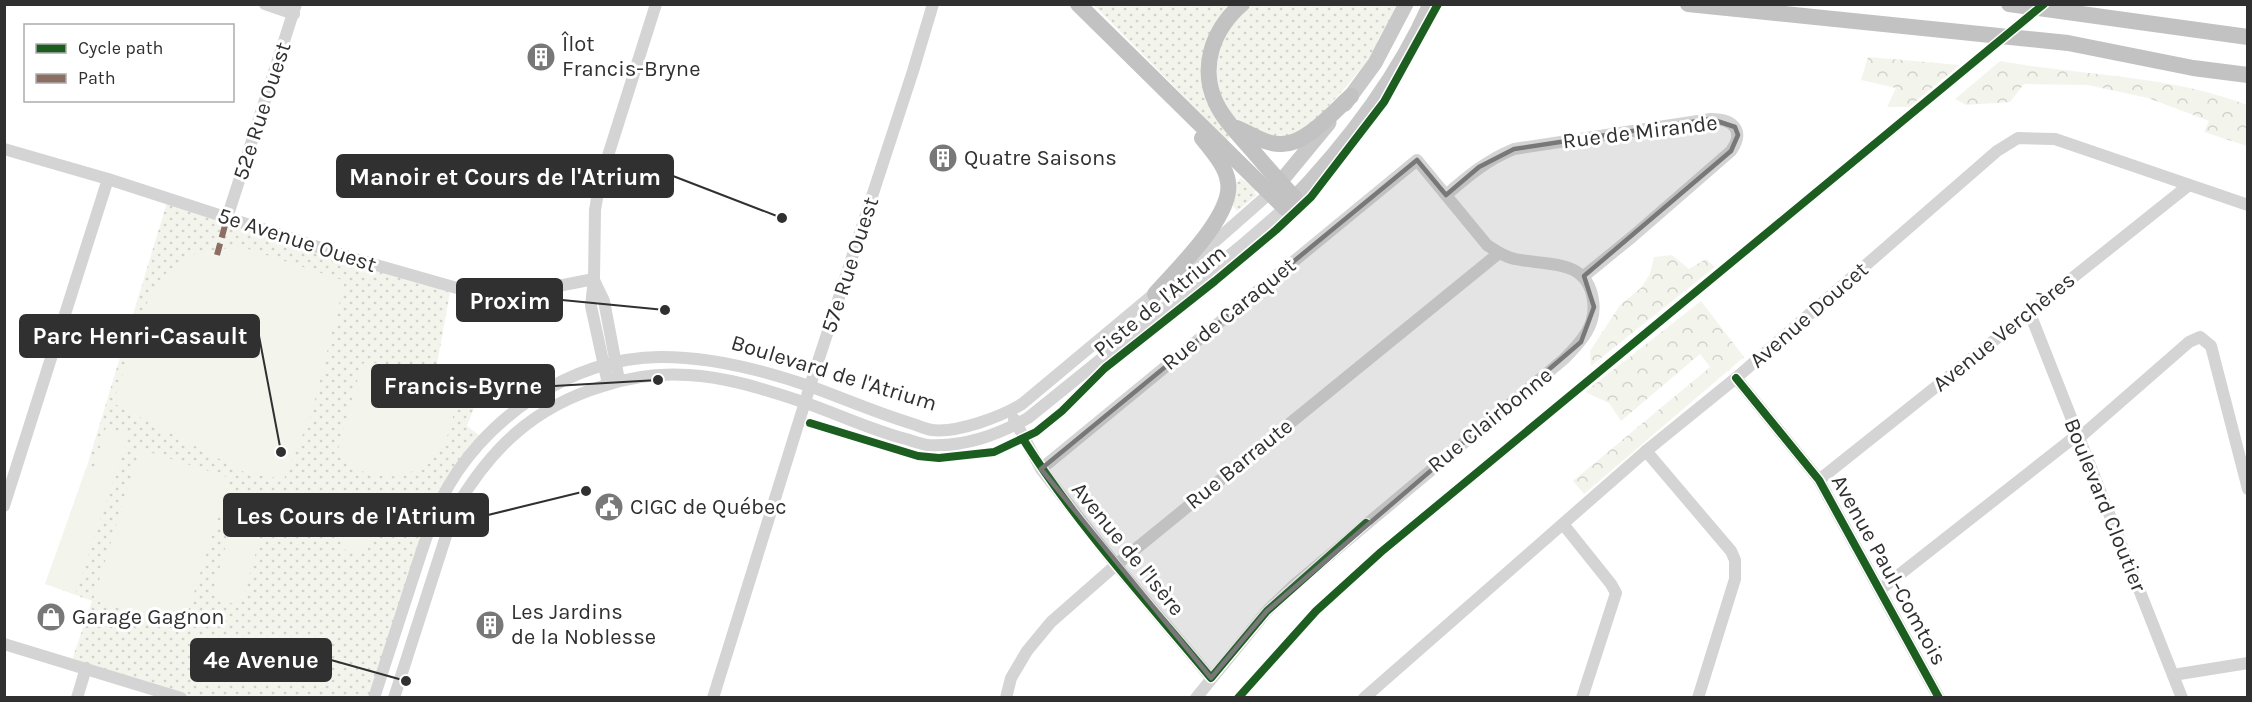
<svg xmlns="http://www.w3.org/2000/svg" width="2252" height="702" font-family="Karla,sans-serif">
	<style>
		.grass { fill: url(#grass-dots) }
		.forest { fill: url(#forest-crowns) }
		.garden { fill: #f3f5ed }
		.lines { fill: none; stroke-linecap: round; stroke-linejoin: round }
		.minor { stroke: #d4d4d4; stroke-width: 12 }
		.major { stroke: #c8c8c8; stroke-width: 15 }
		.highway { stroke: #c2c2c2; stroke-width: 16 }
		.quiet { stroke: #8d6e63; stroke-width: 6; stroke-dasharray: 12 6; stroke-linecap: butt }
		.cycleway-casing { stroke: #fff; stroke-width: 11 }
		.cycleway { stroke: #1b5e20; stroke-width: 8 }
		.marked { fill: #787878; fill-opacity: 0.2; stroke: #787878; stroke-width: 4.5; stroke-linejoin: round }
		.labels { text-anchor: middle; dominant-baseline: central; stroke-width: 6; stroke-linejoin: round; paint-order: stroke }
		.poi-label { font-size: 22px; fill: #303030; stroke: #fff; text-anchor: start }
		.street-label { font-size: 22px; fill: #303030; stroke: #fff }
		.leader { fill: none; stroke: #303030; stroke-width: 2 }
		.callout-dot { fill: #303030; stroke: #fff; stroke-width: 2 }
		.callout { fill: #303030; stroke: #303030; stroke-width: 2 }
		.callout-label { font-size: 24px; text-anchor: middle; font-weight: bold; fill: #fff }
	</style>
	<defs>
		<pattern id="grass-dots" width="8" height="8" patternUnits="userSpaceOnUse" patternTransform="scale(1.5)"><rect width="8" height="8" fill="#f3f5ed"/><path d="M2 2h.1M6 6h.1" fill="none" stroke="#d1d2cc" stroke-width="1.8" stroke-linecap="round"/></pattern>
		<pattern id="forest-crowns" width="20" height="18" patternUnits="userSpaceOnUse" patternTransform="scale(1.5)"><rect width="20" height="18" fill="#f3f5ed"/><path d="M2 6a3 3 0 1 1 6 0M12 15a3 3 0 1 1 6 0" fill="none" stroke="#d1d2cc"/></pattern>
	</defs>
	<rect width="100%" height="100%" fill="#fff"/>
	<g class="grass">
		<path d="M 1094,5 L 1233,5 L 1206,49 L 1232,136 L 1227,140 Z"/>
		<path d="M 1252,5 L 1399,5 C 1389,22 1381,40 1370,56 C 1357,76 1339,94 1323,112 C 1317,118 1311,128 1304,132 C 1291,139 1277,138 1264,134 C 1203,116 1203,38 1252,5 Z"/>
		<path d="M 1241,178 L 1257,190 L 1254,192 L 1257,195 L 1237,211 L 1233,206 L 1237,182 Z"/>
		<path d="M 168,199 L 451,287 L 436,370 L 481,377 L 474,408 L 467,426 L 483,438 L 441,500 L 374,697 L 181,697 L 71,663 L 92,601 L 46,584 L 87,466 Z"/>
	</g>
	<g class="forest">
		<path d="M 1868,57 L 1960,65 L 1909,107 L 1887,107 L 1896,88 L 1861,80 Z"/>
		<path d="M 2000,61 C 2082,76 2169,75 2247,105 L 2247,146 L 2204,132 L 2209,121 L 2148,98 L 2088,85 L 2024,84 L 2010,102 L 1966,105 L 1955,99 Z"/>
		<path d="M 1672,255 L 1689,269 L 1706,259 L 1715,267 L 1591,366 L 1590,351 L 1620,305 L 1641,288 L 1650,274 L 1654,257 Z"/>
		<path d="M 1701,301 L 1744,357 L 1584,494 L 1573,481 L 1710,367 L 1700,354 L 1621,421 L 1609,403 L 1585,392 Z"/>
	</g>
	<g class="garden">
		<path d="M 239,246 L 345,281 L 311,415 L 284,479 L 248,474 L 113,403 L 143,311 L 157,283 L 169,270 L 195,254 Z"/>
		<path d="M 369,361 C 382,365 439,382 445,390 C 469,417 436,464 408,473 C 389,480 367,476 350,465 C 345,462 342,457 337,453 L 362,364 Z"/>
		<path d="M 106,427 L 129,434 L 75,594 L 45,584 L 87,466 L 94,468 Z"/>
		<path d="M 140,449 L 230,478 L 183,628 L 93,600 Z"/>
		<path d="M 317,493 L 340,498 L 333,530 L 310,525 Z"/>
		<path d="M 351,503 L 376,508 L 367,554 L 342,549 Z"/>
		<path d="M 238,526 L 256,531 L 260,538 L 242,600 L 234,604 L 217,599 L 213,592 L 230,530 Z"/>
	</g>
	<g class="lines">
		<g class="minor">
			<path d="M 265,4 L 294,14"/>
			<path d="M 4,149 L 108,179 L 355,259 L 471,292 L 522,293 L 594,279"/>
			<path d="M 1446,195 C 1468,176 1487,160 1514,149 L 1711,119 C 1734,119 1745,131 1731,151 L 1632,237 L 1584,276"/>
			<path d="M 227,218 L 296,4"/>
			<path d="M 1195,259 L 1270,193"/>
			<path d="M 594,280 L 604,301 L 619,380"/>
			<path d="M 2029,311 L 2182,698"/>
			<path d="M 1736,378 L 1819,480 L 1939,698"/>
			<path d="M 608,384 L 591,306 L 594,279 L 595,210 L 600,181 L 656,4"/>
			<path d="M 1014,419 L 1041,469 L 1116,565 L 1211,678"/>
			<path d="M 2079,438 L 2189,342 L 2200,337 L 2211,346 L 2248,489"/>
			<path d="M 1646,451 L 1731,551 L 1735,560 L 1735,579 L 1698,698"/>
			<path d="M 1041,469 L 1417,160 L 1487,245 C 1496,251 1504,257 1515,259 C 1547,266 1587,258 1593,300 C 1597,325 1581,342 1564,359 L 1294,585 L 1267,611 L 1196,698"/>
			<path d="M 1819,480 L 2189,185"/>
			<path d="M 4,506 L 108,179"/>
			<path d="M 1563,524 L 1611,584 L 1616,593 L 1582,698"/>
			<path d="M 1881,589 L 2077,435"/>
			<path d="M 4,644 L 181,698"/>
			<path d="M 2173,675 L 2248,663"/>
			<path d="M 77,698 L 86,668"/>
			<path d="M 374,698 C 387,659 399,620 412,581 C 421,554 429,526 441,500 C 479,421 572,356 662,357 C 711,357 766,371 812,387 C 845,399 877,413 910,423 C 917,425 925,429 932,430 C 958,433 1000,417 1022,404 L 1161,288"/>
			<path d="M 394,698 L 454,511 C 490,449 533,407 603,386 C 630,377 660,373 688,375 C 728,377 766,390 803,402 C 838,414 871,430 906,439 C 913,441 921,444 928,445 C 965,447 997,435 1028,418 L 1241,246 L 1285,208"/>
			<path d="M 713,698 L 810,386 L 913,71 L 933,4"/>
			<path d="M 1006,698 L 1011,678 L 1027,651 L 1051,622 L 1116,565 L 1499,253"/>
			<path d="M 1364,698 L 1646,451 L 1736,378 L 1997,151 L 2018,138 L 2055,139 L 2248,205"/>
		</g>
		<g class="major">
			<path d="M 1345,104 L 1375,63 L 1406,4"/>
			<path d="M 1272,192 L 1329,123"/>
			<path d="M 1287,206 C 1344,147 1397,79 1430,4"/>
		</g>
		<g class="highway">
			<path d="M 1078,4 L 1285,208"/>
			<path d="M 1242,4 C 1213,29 1199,67 1216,103 C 1224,120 1239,135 1252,150 C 1266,166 1280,183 1295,198"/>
			<path d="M 1688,4 L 2068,43 L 2193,68 L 2248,75"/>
			<path d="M 2009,4 L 2248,37"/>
			<path d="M 1237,128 C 1251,134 1266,145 1282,144 C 1306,144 1333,112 1351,96"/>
			<path d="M 1155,294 C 1176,270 1234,215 1228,182 C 1226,166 1212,151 1202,138"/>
		</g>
		<path class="quiet" d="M 217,255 L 227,218"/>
		<g class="cycleway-casing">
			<g id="cycleway">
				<path d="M 1736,378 L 1819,480 L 1939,698"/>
				<path d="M 810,423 L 918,456 L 939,458 L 994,452 L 1036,432 L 1062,411 L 1105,368 L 1215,281 L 1276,230 L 1311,197 L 1384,102 L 1438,4"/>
				<path d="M 1023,439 C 1077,525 1146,600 1211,678 L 1267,611 L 1366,523"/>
				<path d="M 1238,698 L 1316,611 L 1381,552 L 2044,4"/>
			</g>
		</g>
		<use href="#cycleway" class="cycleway"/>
	</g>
	<path class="marked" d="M 1711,119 L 1735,127 L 1738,135 L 1731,151 L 1584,276 L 1594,307 L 1581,342 L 1267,611 L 1211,678 L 1041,469 L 1417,160 L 1446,195 L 1479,167 L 1514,149 Z"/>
	<defs>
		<g id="building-disc" transform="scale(1.5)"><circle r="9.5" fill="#787878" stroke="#fff"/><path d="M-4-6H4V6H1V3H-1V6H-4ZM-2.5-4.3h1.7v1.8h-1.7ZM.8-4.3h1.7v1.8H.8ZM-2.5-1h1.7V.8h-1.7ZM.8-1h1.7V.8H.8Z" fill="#fff"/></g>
		<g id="civic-disc" transform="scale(1.5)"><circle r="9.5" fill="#787878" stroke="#fff"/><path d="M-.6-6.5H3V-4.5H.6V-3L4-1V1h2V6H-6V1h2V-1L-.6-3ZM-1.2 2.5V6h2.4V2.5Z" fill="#fff"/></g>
		<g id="shop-disc" transform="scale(1.5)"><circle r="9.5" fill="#787878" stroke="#fff"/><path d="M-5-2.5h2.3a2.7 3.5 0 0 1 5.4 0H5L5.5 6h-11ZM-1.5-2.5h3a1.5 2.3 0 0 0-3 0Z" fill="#fff"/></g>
	</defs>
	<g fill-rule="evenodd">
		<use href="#building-disc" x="541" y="57"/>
		<use href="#building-disc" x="943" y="158"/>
		<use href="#civic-disc" x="609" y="507"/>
		<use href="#shop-disc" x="51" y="617"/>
		<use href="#building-disc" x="490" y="625"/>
	</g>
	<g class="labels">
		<g class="poi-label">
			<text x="562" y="44">Îlot<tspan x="562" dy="25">Francis-Bryne</tspan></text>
			<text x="964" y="158">Quatre Saisons</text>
			<text x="630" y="507">CIGC de Québec</text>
			<text x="511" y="612">Les Jardins<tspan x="511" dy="25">de la Noblesse</tspan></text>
			<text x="72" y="617">Garage Gagnon</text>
		</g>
		<g class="street-label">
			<text transform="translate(262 111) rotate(-72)">52e Rue Ouest</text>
			<text transform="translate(1640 132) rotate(-7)">Rue de Mirande</text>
			<text transform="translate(297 240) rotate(18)">5e Avenue Ouest</text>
			<text transform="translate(850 265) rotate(-72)">57e Rue Ouest</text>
			<text transform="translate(1160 301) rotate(-39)">Piste de l'Atrium</text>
			<text transform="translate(1229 314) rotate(-39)">Rue de Caraquet</text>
			<text transform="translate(1809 315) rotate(-41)">Avenue Doucet</text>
			<text transform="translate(2004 332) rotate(-39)">Avenue Verchères</text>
			<text transform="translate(834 373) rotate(17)">Boulevard de l'Atrium</text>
			<text transform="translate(1490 420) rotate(-39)">Rue Clairbonne</text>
			<text transform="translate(1239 464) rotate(-39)">Rue Barraute</text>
			<text transform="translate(2105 505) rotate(68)">Boulevard Cloutier</text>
			<text transform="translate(1128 549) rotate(51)">Avenue de l'Isère</text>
			<text transform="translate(1889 570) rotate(61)">Avenue Paul-Comtois</text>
		</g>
	</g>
	<path class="leader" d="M782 218L673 176M665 310L562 300M281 452L259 336M658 380L554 386M586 491L488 515M406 681L331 660"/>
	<g class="callout-dot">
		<circle cx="782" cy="218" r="6"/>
		<circle cx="665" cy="310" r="6"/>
		<circle cx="281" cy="452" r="6"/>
		<circle cx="658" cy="380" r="6"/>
		<circle cx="586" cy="491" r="6"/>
		<circle cx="406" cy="681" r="6"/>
	</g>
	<g class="callout">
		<rect x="337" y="155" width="336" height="42" rx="6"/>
		<rect x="457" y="279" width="105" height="42" rx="6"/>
		<rect x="20" y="315" width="239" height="42" rx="6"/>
		<rect x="372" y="365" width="182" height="42" rx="6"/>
		<rect x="224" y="494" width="264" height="42" rx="6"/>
		<rect x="191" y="639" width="140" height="42" rx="6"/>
	</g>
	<g class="callout-label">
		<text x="505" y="185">Manoir et Cours de l'Atrium</text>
		<text x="510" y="309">Proxim</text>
		<text x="140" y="344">Parc Henri-Casault</text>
		<text x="463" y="394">Francis-Byrne</text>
		<text x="356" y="524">Les Cours de l'Atrium</text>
		<text x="261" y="668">4e Avenue</text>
	</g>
	<rect width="2252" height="702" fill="none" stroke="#303030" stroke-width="12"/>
	<rect x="24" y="24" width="210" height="78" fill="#ffffff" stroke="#acacac" stroke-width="1.5"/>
	<rect x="36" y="44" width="30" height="9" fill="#1b5e20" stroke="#acacac" stroke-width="1.5"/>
	<text x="78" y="54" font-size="18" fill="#303030">Cycle path</text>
	<rect x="36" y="74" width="30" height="9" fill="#8d6e63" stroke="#acacac" stroke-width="1.5"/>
	<text x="78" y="84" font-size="18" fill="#303030">Path</text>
</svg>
